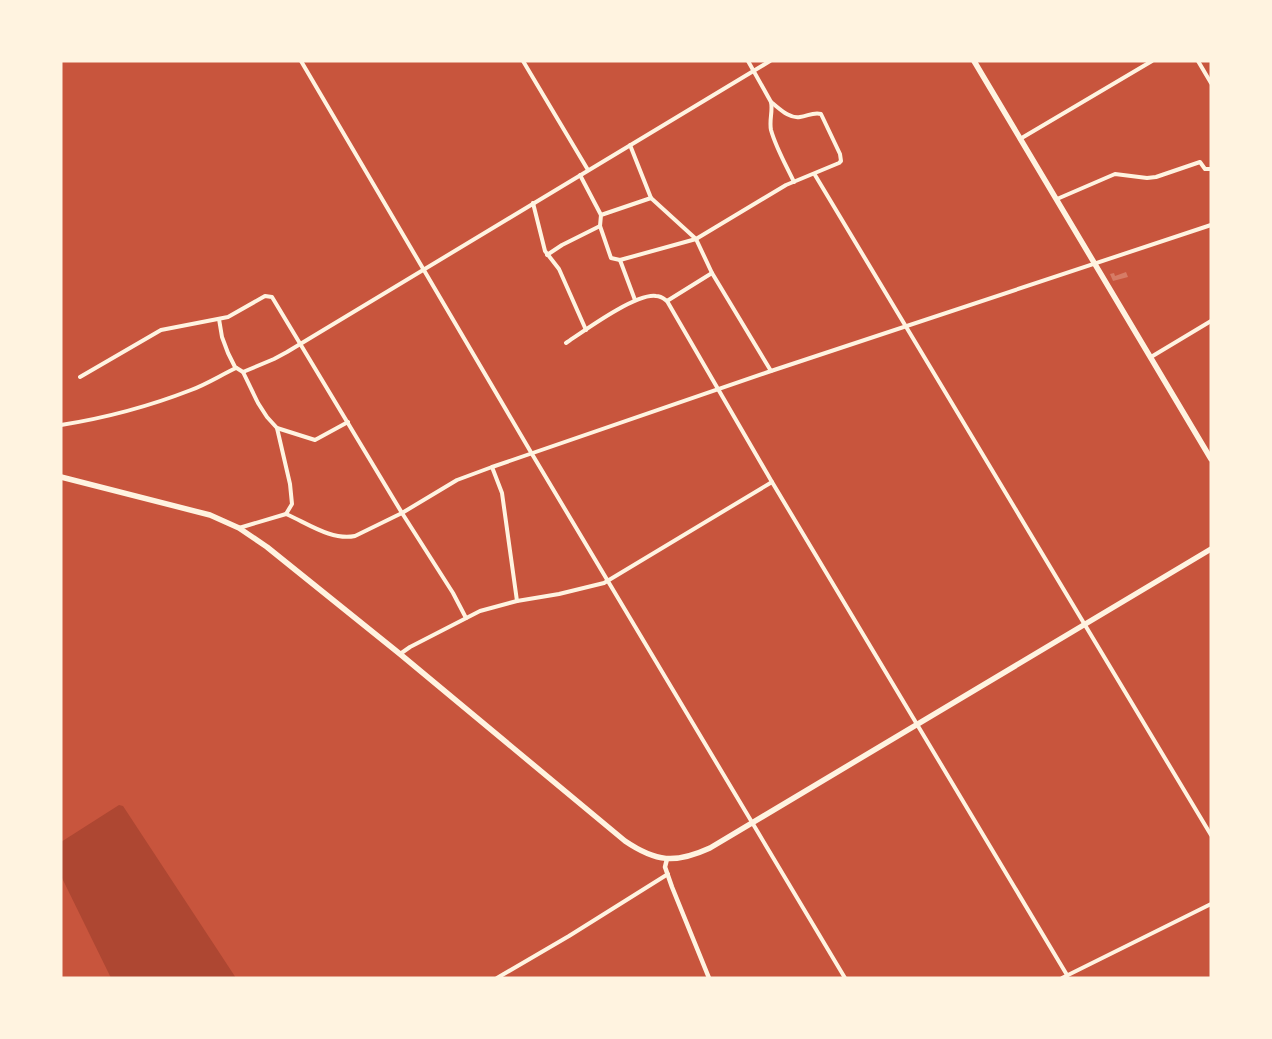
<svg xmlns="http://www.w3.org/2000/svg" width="1272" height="1039" font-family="Poppins,sans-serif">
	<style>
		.green { fill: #ae4732 }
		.building { fill: #d67c66 }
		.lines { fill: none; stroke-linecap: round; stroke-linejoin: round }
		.minor { stroke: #fff3e0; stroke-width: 4 }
		.tertiary { stroke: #fff3e0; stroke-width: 4.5 }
		.primary { stroke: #fff3e0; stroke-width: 5.5 }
	</style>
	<rect width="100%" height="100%" fill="#c8553d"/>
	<path class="green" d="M 119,805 L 123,806 L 236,978 L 111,978 L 61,876 L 61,842 Z"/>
	<path class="building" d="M 1126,272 L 1128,277 L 1113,281 L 1110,274 L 1114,273 L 1115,276 Z"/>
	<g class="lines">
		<g class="minor">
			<path d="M 301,61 L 532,454 L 845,978"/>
			<path d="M 523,61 L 588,170"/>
			<path d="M 748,61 L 771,102 C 773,111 769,120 771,130 C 776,148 786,165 794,182"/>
			<path d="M 1198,61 L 1211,83"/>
			<path d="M 1020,139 L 1152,61"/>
			<path d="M 630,145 L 651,198 L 696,239 L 712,273 L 771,371"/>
			<path d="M 580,175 L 601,215"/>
			<path d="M 815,175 L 1211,835"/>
			<path d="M 651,198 L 601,215 L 600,226 L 611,258 L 620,260 L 696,239 L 786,185 L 839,163 L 841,161 L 840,154 L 821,114 C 813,112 808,116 800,117 C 789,119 779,108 771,102"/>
			<path d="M 1057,199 L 1115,174 L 1147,178 L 1156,177 L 1200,162 L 1205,169 L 1211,169"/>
			<path d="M 533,203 L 545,251 L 559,269 L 586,330"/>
			<path d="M 547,255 L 562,245 L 600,226"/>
			<path d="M 620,260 L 635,300"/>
			<path d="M 667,301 L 712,273"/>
			<path d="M 219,319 L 222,337 L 228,353 L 235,367 L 243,372 L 258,403 L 267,417 L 277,428 L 315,440 L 348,422"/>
			<path d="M 566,343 C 584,331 636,293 656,296 C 661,296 663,298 667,301 L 772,482 L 1067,975"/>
			<path d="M 1151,357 L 1211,321"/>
			<path d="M 243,372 L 274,359 L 287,352 L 770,61"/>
			<path d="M 80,377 L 161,330 L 228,317 L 265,296 L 272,297 L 402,513 L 453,593 L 466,618"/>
			<path d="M 61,425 C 105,418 150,406 191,390 C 207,384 221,375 236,368"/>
			<path d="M 492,467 L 502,493 L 517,601"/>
			<path d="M 286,514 C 307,523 332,541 355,536 L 402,513 L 457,480 L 492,467 L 771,371 L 1211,225"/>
			<path d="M 239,528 L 286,514 L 292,504 L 290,484 L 277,428"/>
			<path d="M 400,654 L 410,647 L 480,611 L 517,601 L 559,594 L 604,583 L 772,482"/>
			<path d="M 497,978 L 569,936 L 668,874"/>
			<path d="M 1062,978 L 1211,904"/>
		</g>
		<path class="tertiary" d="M 667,859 L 665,867 L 672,887 L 709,978"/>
		<g class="primary">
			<path d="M 974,61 L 1211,459"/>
			<path d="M 61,477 L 210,515 L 239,528 L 267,547 L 400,654 L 625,841 C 656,862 675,864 710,848 L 1211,549"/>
		</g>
	</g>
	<rect width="1272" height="1039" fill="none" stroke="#fff3e0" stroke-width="125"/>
</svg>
